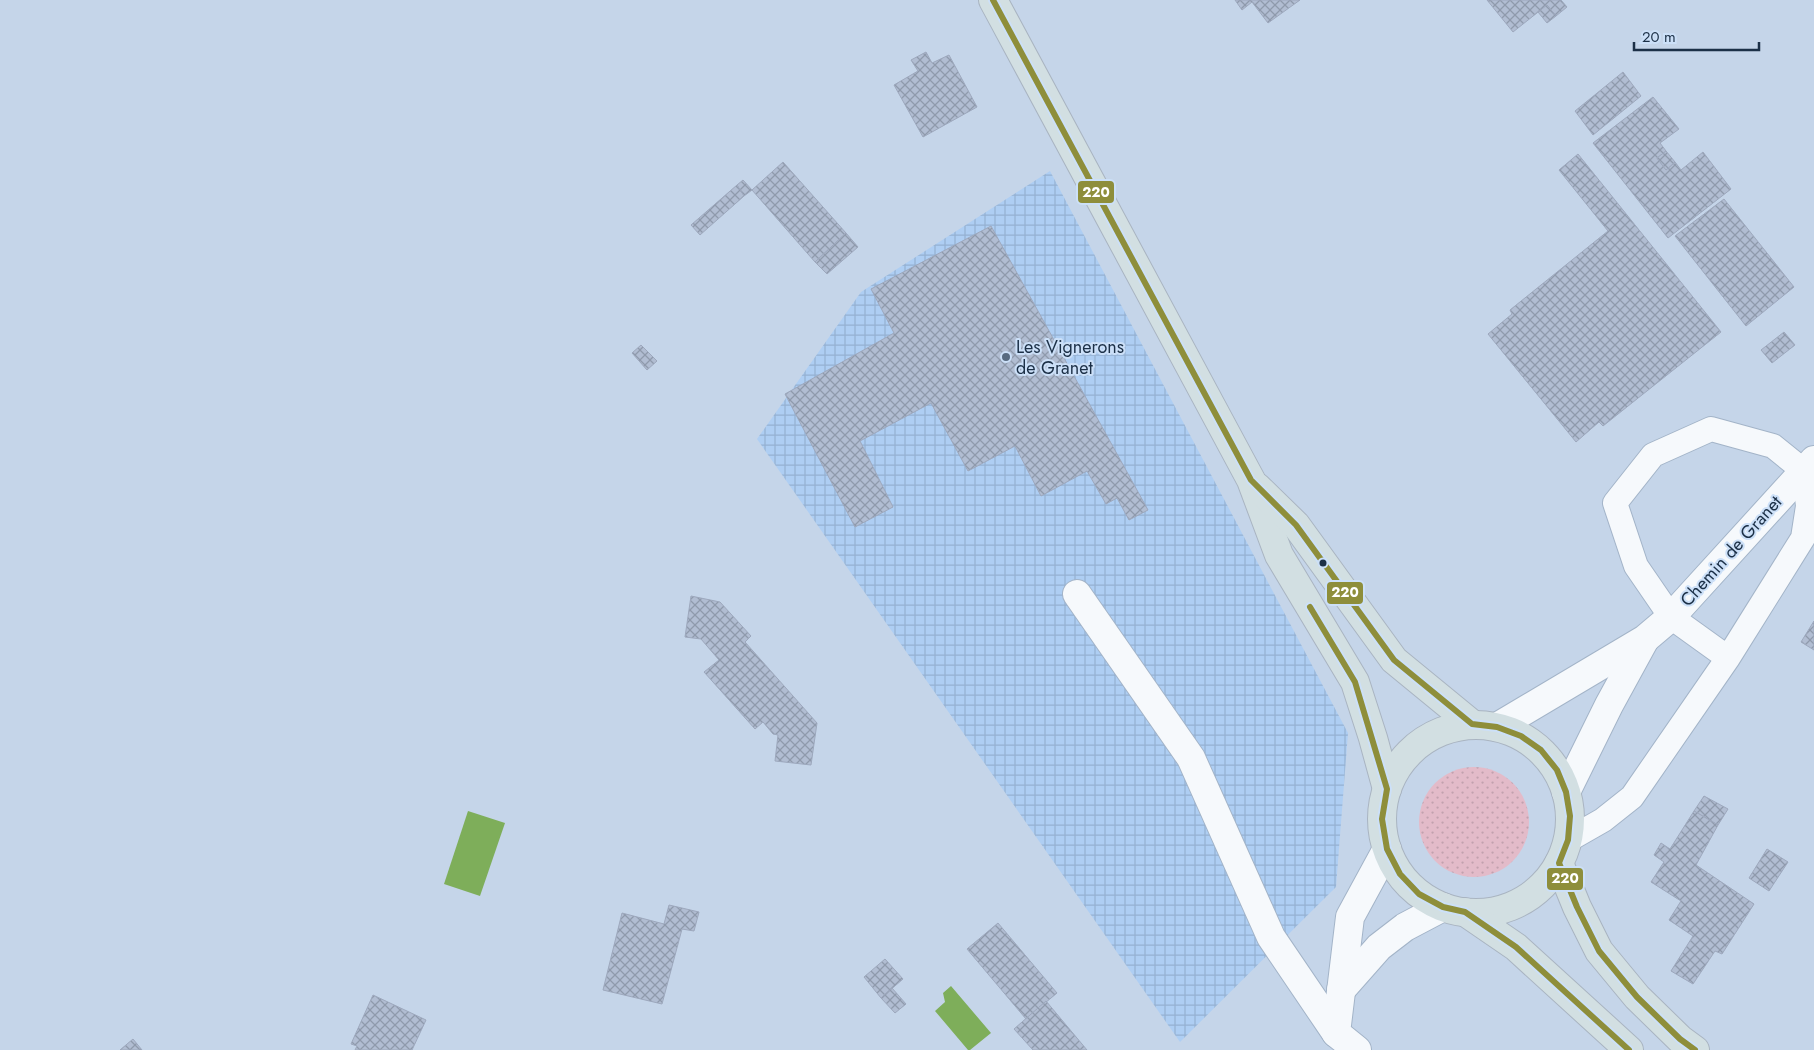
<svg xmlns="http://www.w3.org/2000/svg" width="1814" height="1050" font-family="Jost,sans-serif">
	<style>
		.industrial { fill: url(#industrial-grid) }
		.green { fill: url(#green-dots) }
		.water { fill: #7eae5a }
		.building { fill: url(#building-cross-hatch); stroke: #9da8bd }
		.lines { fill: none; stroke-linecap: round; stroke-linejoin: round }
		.service-casing { stroke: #a3b4c8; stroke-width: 26 }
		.minor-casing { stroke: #a3b4c8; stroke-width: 30 }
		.primary-casing { stroke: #a9b4c1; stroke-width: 30 }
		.service { stroke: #f6f9fc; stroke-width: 24 }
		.minor { stroke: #f6f9fc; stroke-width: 28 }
		.primary { stroke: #d2dfe2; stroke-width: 28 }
		.bus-1-casing { stroke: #cce0f8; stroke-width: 10 }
		.bus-1 { stroke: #8e8e3b; stroke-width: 6 }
		.poi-dot { fill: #576a80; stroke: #cce0f8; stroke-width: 2 }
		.bus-dot { fill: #1c3047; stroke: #cce0f8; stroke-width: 2 }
		.labels { text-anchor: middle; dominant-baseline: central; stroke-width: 4; stroke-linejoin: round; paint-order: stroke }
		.poi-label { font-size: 18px; fill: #1c3047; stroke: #cce0f8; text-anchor: start }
		.street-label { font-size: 18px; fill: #1c3047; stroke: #cce0f8 }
		.line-badge { stroke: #cce0f8; stroke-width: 2 }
		.badge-label { font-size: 14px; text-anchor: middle; font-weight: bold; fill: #fff }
	</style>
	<defs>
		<pattern id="industrial-grid" width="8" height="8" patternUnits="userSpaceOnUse" patternTransform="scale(1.25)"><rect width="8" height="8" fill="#aecef3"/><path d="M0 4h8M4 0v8" fill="none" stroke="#95b1d2"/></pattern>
		<pattern id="green-dots" width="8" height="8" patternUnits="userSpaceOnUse" patternTransform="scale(1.25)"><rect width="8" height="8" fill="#e3bbc9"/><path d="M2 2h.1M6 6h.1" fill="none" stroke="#c2a1ae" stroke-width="1.8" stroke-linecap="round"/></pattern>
		<pattern id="building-cross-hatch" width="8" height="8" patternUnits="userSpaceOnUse" patternTransform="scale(1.25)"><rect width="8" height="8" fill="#b1bdd2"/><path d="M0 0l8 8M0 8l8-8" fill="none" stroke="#8f9aac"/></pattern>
	</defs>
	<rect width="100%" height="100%" fill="#c5d5e9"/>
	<path class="industrial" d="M 1050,171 L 1348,733 L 1336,887 L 1180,1042 L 757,439 L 861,292 Z"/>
	<circle class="green" cx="1474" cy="822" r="55"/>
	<g class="water">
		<path d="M 468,811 L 505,823 L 480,896 L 444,884 Z"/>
		<path d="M 951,986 L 991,1033 L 970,1050 L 968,1050 L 935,1011 L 945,1002 L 943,993 Z"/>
	</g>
	<g class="building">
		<path d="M 1235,0 L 1300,0 L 1268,23 L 1252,2 L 1242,10 Z"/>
		<path d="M 1487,0 L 1561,0 L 1567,7 L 1556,16 L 1547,5 L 1513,32 Z"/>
		<path d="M 1547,5 L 1556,16 L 1547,23 L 1538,12 Z"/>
		<path d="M 926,52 L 932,63 L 949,55 L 977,107 L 923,137 L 894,85 L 918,71 L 911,60 Z"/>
		<path d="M 1623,72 L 1641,96 L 1593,135 L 1575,111 Z"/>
		<path d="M 1653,97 L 1679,129 L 1660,143 L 1666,151 L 1657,158 L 1666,170 L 1675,162 L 1681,170 L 1703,152 L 1731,189 L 1668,238 L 1593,143 Z"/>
		<path d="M 1666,151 L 1675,162 L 1666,170 L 1657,158 Z"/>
		<path d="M 1578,154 L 1721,332 L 1603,426 L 1599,422 L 1576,442 L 1488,334 L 1512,314 L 1510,310 L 1608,231 L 1559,170 Z"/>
		<path d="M 783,162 L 846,233 L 815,262 L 752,190 Z"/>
		<path d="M 743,180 L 752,190 L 744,196 L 737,185 Z"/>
		<path d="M 737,185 L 744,196 L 700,235 L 691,225 Z"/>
		<path d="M 1724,199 L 1794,287 L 1746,326 L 1675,236 Z"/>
		<path d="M 991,226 L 1148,510 L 1129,520 L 1117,498 L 1106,504 L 1087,471 L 1041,496 L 1015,446 L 968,471 L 931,403 L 860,441 L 893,507 L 855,527 L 785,394 L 894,333 L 871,289 Z"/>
		<path d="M 846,233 L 858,247 L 827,274 L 815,262 Z"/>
		<path d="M 1784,332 L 1795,345 L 1772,363 L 1761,350 Z"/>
		<path d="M 641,345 L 657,361 L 647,370 L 632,353 Z"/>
		<path d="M 691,596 L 720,602 L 751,636 L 745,642 L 817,723 L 811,765 L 775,761 L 778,735 L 773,734 L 763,722 L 755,729 L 704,672 L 719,660 L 701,639 L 685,637 Z"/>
		<path d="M 1814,621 L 1814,650 L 1801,642 Z"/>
		<path d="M 1704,796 L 1728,809 L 1718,825 L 1694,811 Z"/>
		<path d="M 1694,811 L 1718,825 L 1696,865 L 1754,904 L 1722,954 L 1715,951 L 1693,984 L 1671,971 L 1693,936 L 1669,920 L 1681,901 L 1651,882 L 1664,862 L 1654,855 L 1661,843 L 1670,849 Z"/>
		<path d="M 1767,849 L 1788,862 L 1769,891 L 1749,878 Z"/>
		<path d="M 669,905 L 699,912 L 694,931 L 682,929 L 662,1004 L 603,990 L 622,913 L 664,924 Z"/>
		<path d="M 998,923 L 1057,993 L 1026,1019 L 967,949 Z"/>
		<path d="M 885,959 L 903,979 L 881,998 L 864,977 Z"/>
		<path d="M 892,988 L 906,1004 L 895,1013 L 881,998 Z"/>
		<path d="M 373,995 L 426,1020 L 412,1050 L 355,1050 L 357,1046 L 351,1044 Z"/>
		<path d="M 1046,1001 L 1087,1050 L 1033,1050 L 1014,1029 Z"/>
		<path d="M 133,1039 L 142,1050 L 120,1050 Z"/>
	</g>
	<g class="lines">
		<g class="service-casing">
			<path id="service" d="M 1568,840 L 1603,820 L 1632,797 L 1728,658 L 1803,538 L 1808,506 L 1804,471 L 1773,446 L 1711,429 L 1653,455 L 1615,503 L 1636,566 L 1671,617 L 1728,658"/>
		</g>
		<g class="minor-casing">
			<g id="minor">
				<path d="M 1077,594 L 1191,758 L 1271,937 L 1336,1033"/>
				<path d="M 1497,727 L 1645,639 L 1671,617 L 1814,460"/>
				<path d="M 1566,792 L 1609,705 L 1644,641"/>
				<path d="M 1341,990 L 1379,947 L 1405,927 L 1443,907"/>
				<path d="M 1357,1050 L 1336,1033 L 1350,917 L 1387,849"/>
			</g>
		</g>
		<g class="primary-casing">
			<g id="primary">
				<path d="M 993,0 L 1251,480 L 1279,555 L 1355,682 L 1373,738 L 1387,789"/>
				<path d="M 1257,487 L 1296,525 L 1394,660 L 1472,724"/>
				<circle cx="1476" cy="819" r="94"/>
				<path d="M 1559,863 L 1577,907 L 1599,951 L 1637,997 L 1680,1039 L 1695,1050"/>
				<path d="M 1465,912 L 1516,947 L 1629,1050"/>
			</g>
		</g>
		<use href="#service" class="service"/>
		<use href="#minor" class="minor"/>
		<use href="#primary" class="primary"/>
		<g class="bus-1-casing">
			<g id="bus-1">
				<path d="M 993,0 L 1251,480 L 1296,525 L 1394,660 L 1472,724 L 1497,727 L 1521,736 L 1541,750 L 1557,770 L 1566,792 L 1570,816 L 1568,840 L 1559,863 L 1577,907 L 1599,951 L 1637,997 L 1680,1039 L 1695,1050"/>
				<path d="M 1310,607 L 1355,682 L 1387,789 L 1382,819 L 1387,849 L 1400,874 L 1419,894 L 1443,907 L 1465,912 L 1516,947 L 1629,1050"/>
			</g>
		</g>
		<use href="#bus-1" class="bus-1"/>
	</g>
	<circle class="poi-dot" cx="1006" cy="357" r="5"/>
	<circle class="bus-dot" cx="1323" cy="563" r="4.5"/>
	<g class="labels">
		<g class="poi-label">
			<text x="1016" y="347">Les Vignerons<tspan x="1016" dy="21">de Granet</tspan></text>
		</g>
		<g class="street-label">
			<text transform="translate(1731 551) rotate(-48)">Chemin de Granet</text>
		</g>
	</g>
	<g class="line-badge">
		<rect x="1077" y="180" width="38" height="24" rx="5" fill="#8e8e3b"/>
		<rect x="1326" y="581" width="38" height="24" rx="5" fill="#8e8e3b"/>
		<rect x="1546" y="867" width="38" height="24" rx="5" fill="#8e8e3b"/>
	</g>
	<g class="badge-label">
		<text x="1096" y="197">220</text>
		<text x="1345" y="597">220</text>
		<text x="1565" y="883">220</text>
	</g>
	<path d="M1634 42v8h125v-8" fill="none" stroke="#1c3047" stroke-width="2.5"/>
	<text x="1642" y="42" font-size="15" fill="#1c3047" stroke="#cce0f8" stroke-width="4" paint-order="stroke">20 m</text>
</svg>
